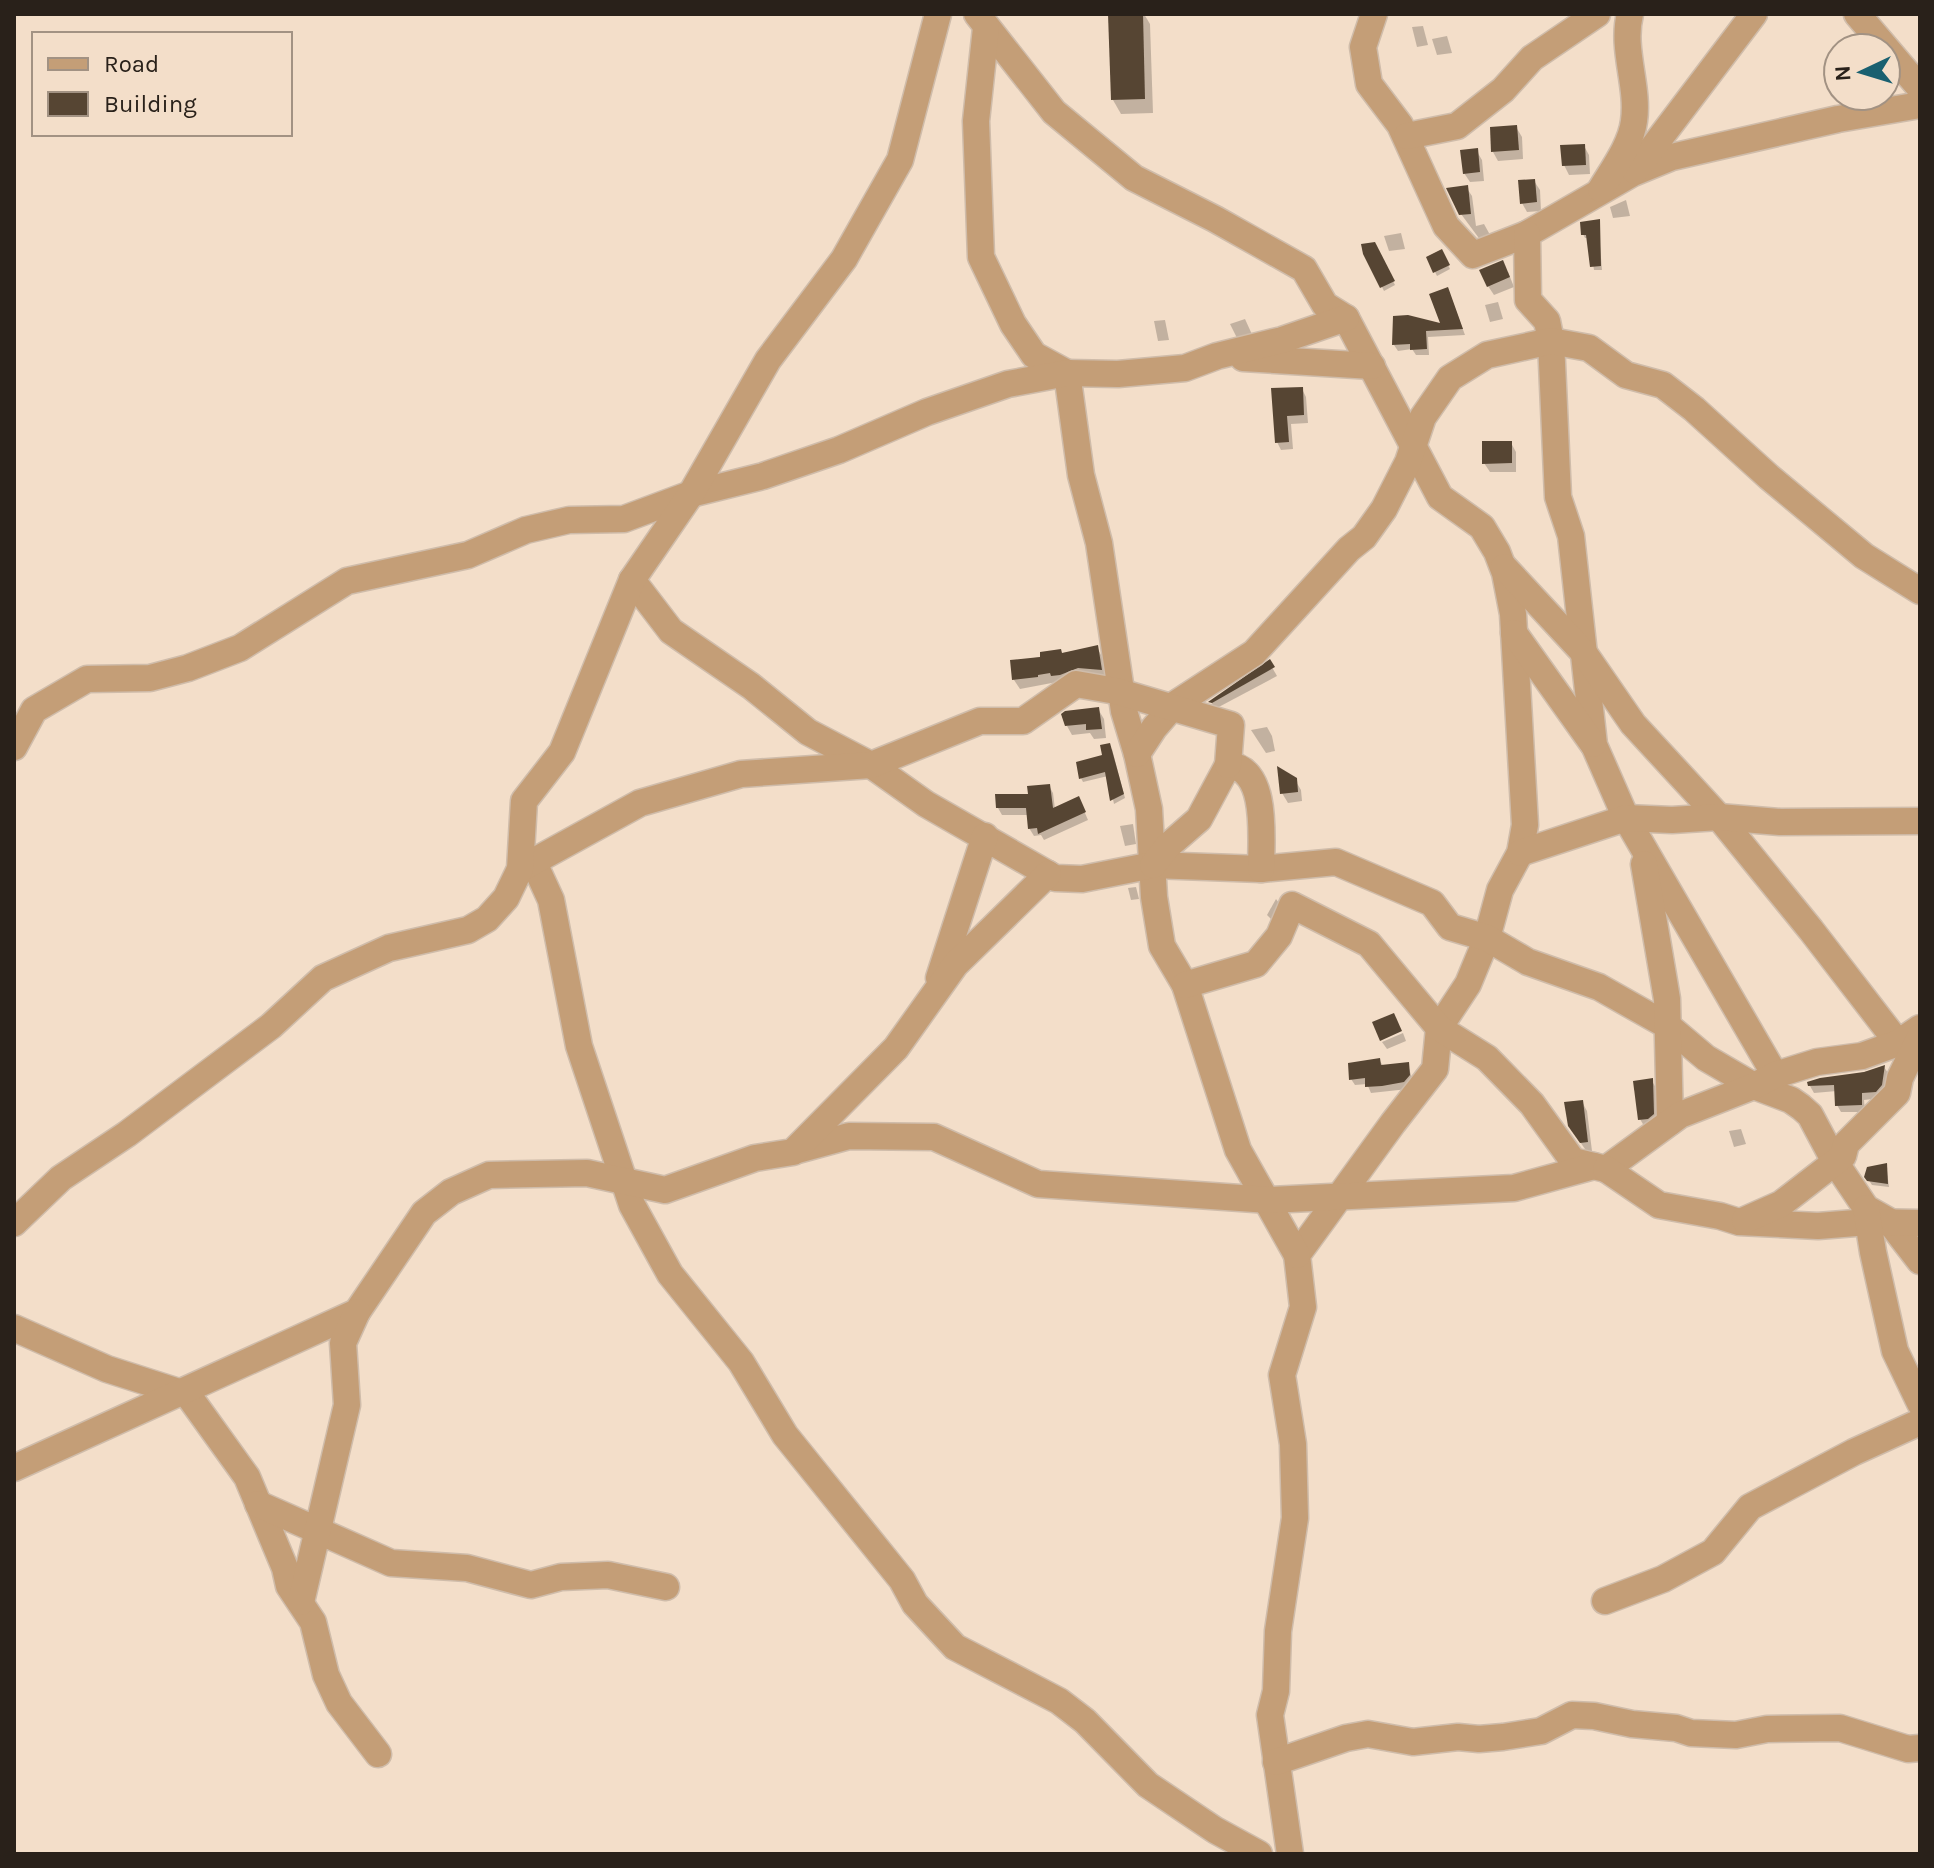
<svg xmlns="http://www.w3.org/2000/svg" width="1934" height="1868" font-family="Karla,sans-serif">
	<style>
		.shadow { fill: #0003 }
		.building { fill: #564533 }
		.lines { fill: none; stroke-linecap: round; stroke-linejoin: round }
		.minor-casing { stroke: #cfbcaa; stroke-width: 29 }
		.minor { stroke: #c49e77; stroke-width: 26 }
	</style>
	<rect width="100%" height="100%" fill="#f3dec9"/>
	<g class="shadow">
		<path d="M 1110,14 L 1144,14 L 1150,24 L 1153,113 L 1121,114 L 1113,100 Z"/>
		<path d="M 1423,26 L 1428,45 L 1417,47 L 1412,27 Z"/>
		<path d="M 1447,36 L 1452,53 L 1437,55 L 1432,39 Z"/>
		<path d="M 1516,127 L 1522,137 L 1523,159 L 1498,161 L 1493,152 Z"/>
		<path d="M 1584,146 L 1589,155 L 1590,174 L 1569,175 L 1564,165 Z"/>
		<path d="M 1476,150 L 1482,160 L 1484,181 L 1470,182 L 1464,173 Z"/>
		<path d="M 1534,181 L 1540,190 L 1541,211 L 1527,212 L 1522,203 Z"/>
		<path d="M 1466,187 L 1472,196 L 1476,226 L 1484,224 L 1489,233 L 1491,242 L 1484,245 L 1461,214 Z"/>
		<path d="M 1626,200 L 1630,216 L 1613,218 L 1610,207 Z"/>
		<path d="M 1598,221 L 1602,270 L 1594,270 L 1589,238 L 1585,238 L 1583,234 Z"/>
		<path d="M 1401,233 L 1405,249 L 1389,251 L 1384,236 Z"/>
		<path d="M 1374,244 L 1395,285 L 1384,291 L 1365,254 Z"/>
		<path d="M 1442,252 L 1450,269 L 1437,276 L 1428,258 Z"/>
		<path d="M 1508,272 L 1514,287 L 1494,295 L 1488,286 Z"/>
		<path d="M 1448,289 L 1465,335 L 1428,337 L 1429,355 L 1416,355 L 1412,349 L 1398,351 L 1394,345 L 1408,317 L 1443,326 Z"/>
		<path d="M 1498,302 L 1503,319 L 1490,322 L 1485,305 Z"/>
		<path d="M 1245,319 L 1255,341 L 1240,344 L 1230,324 Z"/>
		<path d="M 1165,320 L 1169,340 L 1158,341 L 1154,321 Z"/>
		<path d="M 1302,389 L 1306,397 L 1308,423 L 1291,424 L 1293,449 L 1281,450 L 1277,442 L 1273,390 Z"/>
		<path d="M 1511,443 L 1516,452 L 1516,472 L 1490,472 L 1484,463 Z"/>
		<path d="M 1097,647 L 1102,657 L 1106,679 L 1057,682 L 1020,689 L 1014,680 L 1012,662 Z"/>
		<path d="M 1269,662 L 1277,676 L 1215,709 L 1211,702 Z"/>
		<path d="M 1098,709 L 1104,719 L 1106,738 L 1094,739 L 1090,733 L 1072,735 L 1067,726 Z"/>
		<path d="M 1267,727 L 1272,736 L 1275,751 L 1266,753 L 1251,730 Z"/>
		<path d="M 1112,749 L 1125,798 L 1114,804 L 1108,776 L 1083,782 L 1081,778 Z"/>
		<path d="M 1295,780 L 1301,790 L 1302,801 L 1288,803 L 1282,793 Z"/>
		<path d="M 1049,786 L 1053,793 L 1055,809 L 1082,806 L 1088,820 L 1044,840 L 1041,835 L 1034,836 L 1029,828 L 1029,815 L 1002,815 L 998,808 Z"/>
		<path d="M 1133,824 L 1136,844 L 1125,846 L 1120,826 Z"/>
		<path d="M 1136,887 L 1139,899 L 1131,900 L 1128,888 Z"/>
		<path d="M 1276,899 L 1279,903 L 1272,920 L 1267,915 Z"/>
		<path d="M 1403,1033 L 1406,1041 L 1387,1049 L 1382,1042 Z"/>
		<path d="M 1379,1060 L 1384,1067 L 1408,1065 L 1413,1082 L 1408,1089 L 1371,1093 L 1367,1084 L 1355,1085 L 1351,1079 Z"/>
		<path d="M 1884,1067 L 1888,1073 L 1885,1093 L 1880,1098 L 1864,1100 L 1865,1112 L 1841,1112 L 1837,1105 L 1837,1091 L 1814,1093 L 1810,1086 Z"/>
		<path d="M 1652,1081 L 1656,1088 L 1657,1122 L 1644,1126 L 1640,1119 Z"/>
		<path d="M 1582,1102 L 1587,1111 L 1592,1151 L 1587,1152 L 1576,1136 Z"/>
		<path d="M 1741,1129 L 1746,1144 L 1734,1147 L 1729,1131 Z"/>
		<path d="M 1886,1165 L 1889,1187 L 1872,1185 L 1866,1176 Z"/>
	</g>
	<g class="building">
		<path d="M 1108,14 L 1143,14 L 1145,99 L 1111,100 Z"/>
		<path d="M 1517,125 L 1519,150 L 1491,152 L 1490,127 Z"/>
		<path d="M 1585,144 L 1586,165 L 1562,166 L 1560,145 Z"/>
		<path d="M 1478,148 L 1480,172 L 1463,174 L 1460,150 Z"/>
		<path d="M 1535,179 L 1537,202 L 1520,204 L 1518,180 Z"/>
		<path d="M 1468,185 L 1471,214 L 1459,215 L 1446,188 Z"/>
		<path d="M 1600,219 L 1601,266 L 1590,267 L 1586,235 L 1581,235 L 1580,222 Z"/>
		<path d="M 1375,242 L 1395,281 L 1380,288 L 1363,254 L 1361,244 Z"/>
		<path d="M 1442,249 L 1450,265 L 1433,273 L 1426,257 Z"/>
		<path d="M 1503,260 L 1510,277 L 1487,287 L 1479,270 Z"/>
		<path d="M 1448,287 L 1463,329 L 1426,331 L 1427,349 L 1410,350 L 1410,344 L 1392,345 L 1393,316 L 1408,315 L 1440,323 L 1429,294 Z"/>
		<path d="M 1303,387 L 1304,415 L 1287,416 L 1289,442 L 1275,443 L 1271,388 Z"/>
		<path d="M 1482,441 L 1512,441 L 1512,463 L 1482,464 Z"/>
		<path d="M 1098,645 L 1102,670 L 1078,668 L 1060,675 L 1051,676 L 1050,673 L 1038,675 L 1038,677 L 1012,680 L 1010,660 L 1040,657 L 1040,652 L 1061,649 L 1062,653 Z"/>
		<path d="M 1270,659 L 1275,667 L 1212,703 L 1208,702 Z"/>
		<path d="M 1099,707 L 1102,729 L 1086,730 L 1086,724 L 1065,726 L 1061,714 L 1065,711 Z"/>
		<path d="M 1110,743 L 1124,794 L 1110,801 L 1105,772 L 1079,779 L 1076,762 L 1102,755 L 1100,745 Z"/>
		<path d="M 1277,766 L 1297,778 L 1298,792 L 1280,794 Z"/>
		<path d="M 1050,784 L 1053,808 L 1079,796 L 1086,812 L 1038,834 L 1037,828 L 1028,829 L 1026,808 L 996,808 L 995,794 L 1028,794 L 1027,786 Z"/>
		<path d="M 1394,1013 L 1402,1031 L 1380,1041 L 1372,1022 Z"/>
		<path d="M 1380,1058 L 1381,1065 L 1409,1062 L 1410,1075 L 1404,1082 L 1382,1086 L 1365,1087 L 1365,1078 L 1349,1080 L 1348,1063 Z"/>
		<path d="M 1885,1065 L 1882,1085 L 1876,1092 L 1862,1093 L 1862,1105 L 1835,1106 L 1834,1085 L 1808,1086 L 1807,1082 L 1820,1078 L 1864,1072 Z"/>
		<path d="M 1653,1078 L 1654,1114 L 1648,1119 L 1638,1120 L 1633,1081 Z"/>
		<path d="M 1583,1100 L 1588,1142 L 1580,1143 L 1568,1126 L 1564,1102 Z"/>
		<path d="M 1887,1163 L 1888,1184 L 1867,1181 L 1864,1177 L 1867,1167 Z"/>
	</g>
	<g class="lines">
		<g class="minor-casing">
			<g id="minor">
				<path d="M 977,14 L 1054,112 L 1134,178 L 1215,219 L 1304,269 L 1325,305 L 1346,318 L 1440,497 L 1482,527 L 1497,552 L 1505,573 L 1513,614 L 1525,825 L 1520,853 L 1500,890 L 1487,938 L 1468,984 L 1439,1028 L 1435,1069 L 1393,1123 L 1297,1255 L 1303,1307 L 1282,1375 L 1293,1444 L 1295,1518 L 1278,1631 L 1276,1691 L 1270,1715 L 1290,1854"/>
				<path d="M 1374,14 L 1363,47 L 1369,84 L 1400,125 L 1446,226 L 1473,255 L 1527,234 L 1633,173 L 1672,157 L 1838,119 L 1920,105"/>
				<path d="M 1857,14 L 1920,88"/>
				<path d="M 986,28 L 976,121 L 981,257 L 1013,324 L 1034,355 L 1067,373"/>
				<path d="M 1407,136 L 1457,126 L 1503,90 L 1532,58 L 1597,14"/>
				<path d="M 1635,171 L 1754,14"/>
				<path d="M 1601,189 C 1613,169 1631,145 1634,121 C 1639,86 1621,49 1630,14"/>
				<path d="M 1527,234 L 1528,300 L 1547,321 L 1551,341 L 1558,497 L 1571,536 L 1594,745 L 1626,818 L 1775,1075"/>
				<path d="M 1243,358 L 1372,366"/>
				<path d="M 1067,373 L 1081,475 L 1099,543 L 1124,711 L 1137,754 L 1149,809 L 1154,897 L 1162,946 L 1185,985 L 1238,1150 L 1297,1255"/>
				<path d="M 1504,567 L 1584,653 L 1633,724 L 1719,817 L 1811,930 L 1898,1043 L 1917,1048 L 1920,1053"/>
				<path d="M 632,580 L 671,631 L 751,686 L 808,732 L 871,765 L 926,804 L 1055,878 L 1082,879 L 1153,865 L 1261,869 L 1336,862 L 1432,903 L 1450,927 L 1487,938 L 1528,962 L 1599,987 L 1668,1026 L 1706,1058 L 1754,1086 L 1791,1100 L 1801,1107 L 1810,1115 L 1835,1162 L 1866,1208 L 1889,1221 L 1920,1261"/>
				<path d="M 1514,633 L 1593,744"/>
				<path d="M 14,747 L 34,710 L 87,679 L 150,678 L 188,668 L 240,648 L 347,581 L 468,555 L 526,530 L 569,520 L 624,519 L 691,494 L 763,476 L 839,450 L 927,412 L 1008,384 L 1067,373 L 1118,374 L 1185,368 L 1217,356 L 1282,340 L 1346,318"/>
				<path d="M 1137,754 L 1154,728 L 1174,705 L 1254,653 L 1349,549 L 1364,537 L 1384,509 L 1408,462 L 1423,417 L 1450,378 L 1487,355 L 1551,341 L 1589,348 L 1626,375 L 1663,385 L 1694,409 L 1769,477 L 1864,556 L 1920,591"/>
				<path d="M 1520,853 L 1626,818 L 1672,820 L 1719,817 L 1780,822 L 1920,821"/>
				<path d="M 534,863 L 551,900 L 579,1046 L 632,1205 L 670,1274 L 741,1362 L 785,1435 L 902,1580 L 915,1604 L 955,1647 L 1059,1701 L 1085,1721 L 1148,1785 L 1215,1830 L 1259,1854"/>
				<path d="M 1644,864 L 1667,999 L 1670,1122"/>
				<path d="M 1153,865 L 1168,846 L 1199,819 L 1228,765 C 1269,768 1261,840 1261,869"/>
				<path d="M 520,869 L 640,803 L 741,774 L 871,765 L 980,721 L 1023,721 L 1076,684 L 1116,691 L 1231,725 L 1228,765"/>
				<path d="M 939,978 L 985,836"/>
				<path d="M 1185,985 L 1256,964 L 1279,936 L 1292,905 L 1369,944 L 1439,1028 L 1487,1058 L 1532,1104 L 1573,1161 L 1606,1169 L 1680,1115 L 1754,1086 L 1775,1075 L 1817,1062 L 1862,1056 L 1898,1043 L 1920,1028"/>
				<path d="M 794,1151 L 849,1136 L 934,1137 L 1038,1184 L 1269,1200 L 1514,1188 L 1594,1166"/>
				<path d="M 1606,1169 L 1659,1205 L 1720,1216 L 1739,1222 L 1818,1226 L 1868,1222 L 1920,1223"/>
				<path d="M 1866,1208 L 1873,1252 L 1895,1351 L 1920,1403"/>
				<path d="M 1745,1220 L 1781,1204 L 1843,1156 L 1846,1144 L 1897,1093 L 1900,1078 L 1920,1037"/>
				<path d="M 14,1223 L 61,1178 L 127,1134 L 271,1026 L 323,978 L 389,948 L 468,930 L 487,919 L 506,898 L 520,869 L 524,801 L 562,752 L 632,580 L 691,494 L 768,360 L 844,259 L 900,160 L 938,14"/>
				<path d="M 14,1328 L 107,1369 L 188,1395 L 247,1477 L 285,1568 L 289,1586 L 313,1622 L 326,1675 L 339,1703 L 378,1754"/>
				<path d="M 14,1468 L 357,1312 L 424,1213 L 451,1192 L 489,1175 L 587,1173 L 665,1190 L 755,1158 L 793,1152 L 896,1048 L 955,965 L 1048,874"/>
				<path d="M 258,1504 L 391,1563 L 467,1568 L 531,1585 L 561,1577 L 608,1575 L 666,1587"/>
				<path d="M 1605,1601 L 1663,1579 L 1713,1552 L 1750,1507 L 1854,1452 L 1920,1422"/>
				<path d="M 301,1602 L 347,1405 L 343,1343 L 357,1312"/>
				<path d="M 1276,1762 L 1346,1738 L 1368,1734 L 1413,1742 L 1458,1737 L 1479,1739 L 1503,1737 L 1541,1731 L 1572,1715 L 1594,1716 L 1632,1724 L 1676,1728 L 1691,1733 L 1736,1735 L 1767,1729 L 1840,1728 L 1908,1749 L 1920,1748"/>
			</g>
		</g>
		<use href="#minor" class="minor"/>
	</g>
	<rect width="1934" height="1868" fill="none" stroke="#29211a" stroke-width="32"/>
	<rect x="32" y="32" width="260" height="104" fill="#f3dec9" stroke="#a29283" stroke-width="2"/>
	<rect x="48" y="58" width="40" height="12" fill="#c49e77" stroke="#a29283" stroke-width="2"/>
	<text x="104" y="72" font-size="24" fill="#29211a">Road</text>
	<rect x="48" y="92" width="40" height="24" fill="#564533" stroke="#a29283" stroke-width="2"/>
	<text x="104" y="112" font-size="24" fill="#29211a">Building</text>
	<g transform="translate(1862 72) rotate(266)"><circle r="38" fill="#f3dec9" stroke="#a29283" stroke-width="2"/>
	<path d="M0-6L14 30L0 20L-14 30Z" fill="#196070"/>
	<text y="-12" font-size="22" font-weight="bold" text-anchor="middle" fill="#29211a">N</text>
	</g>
</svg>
